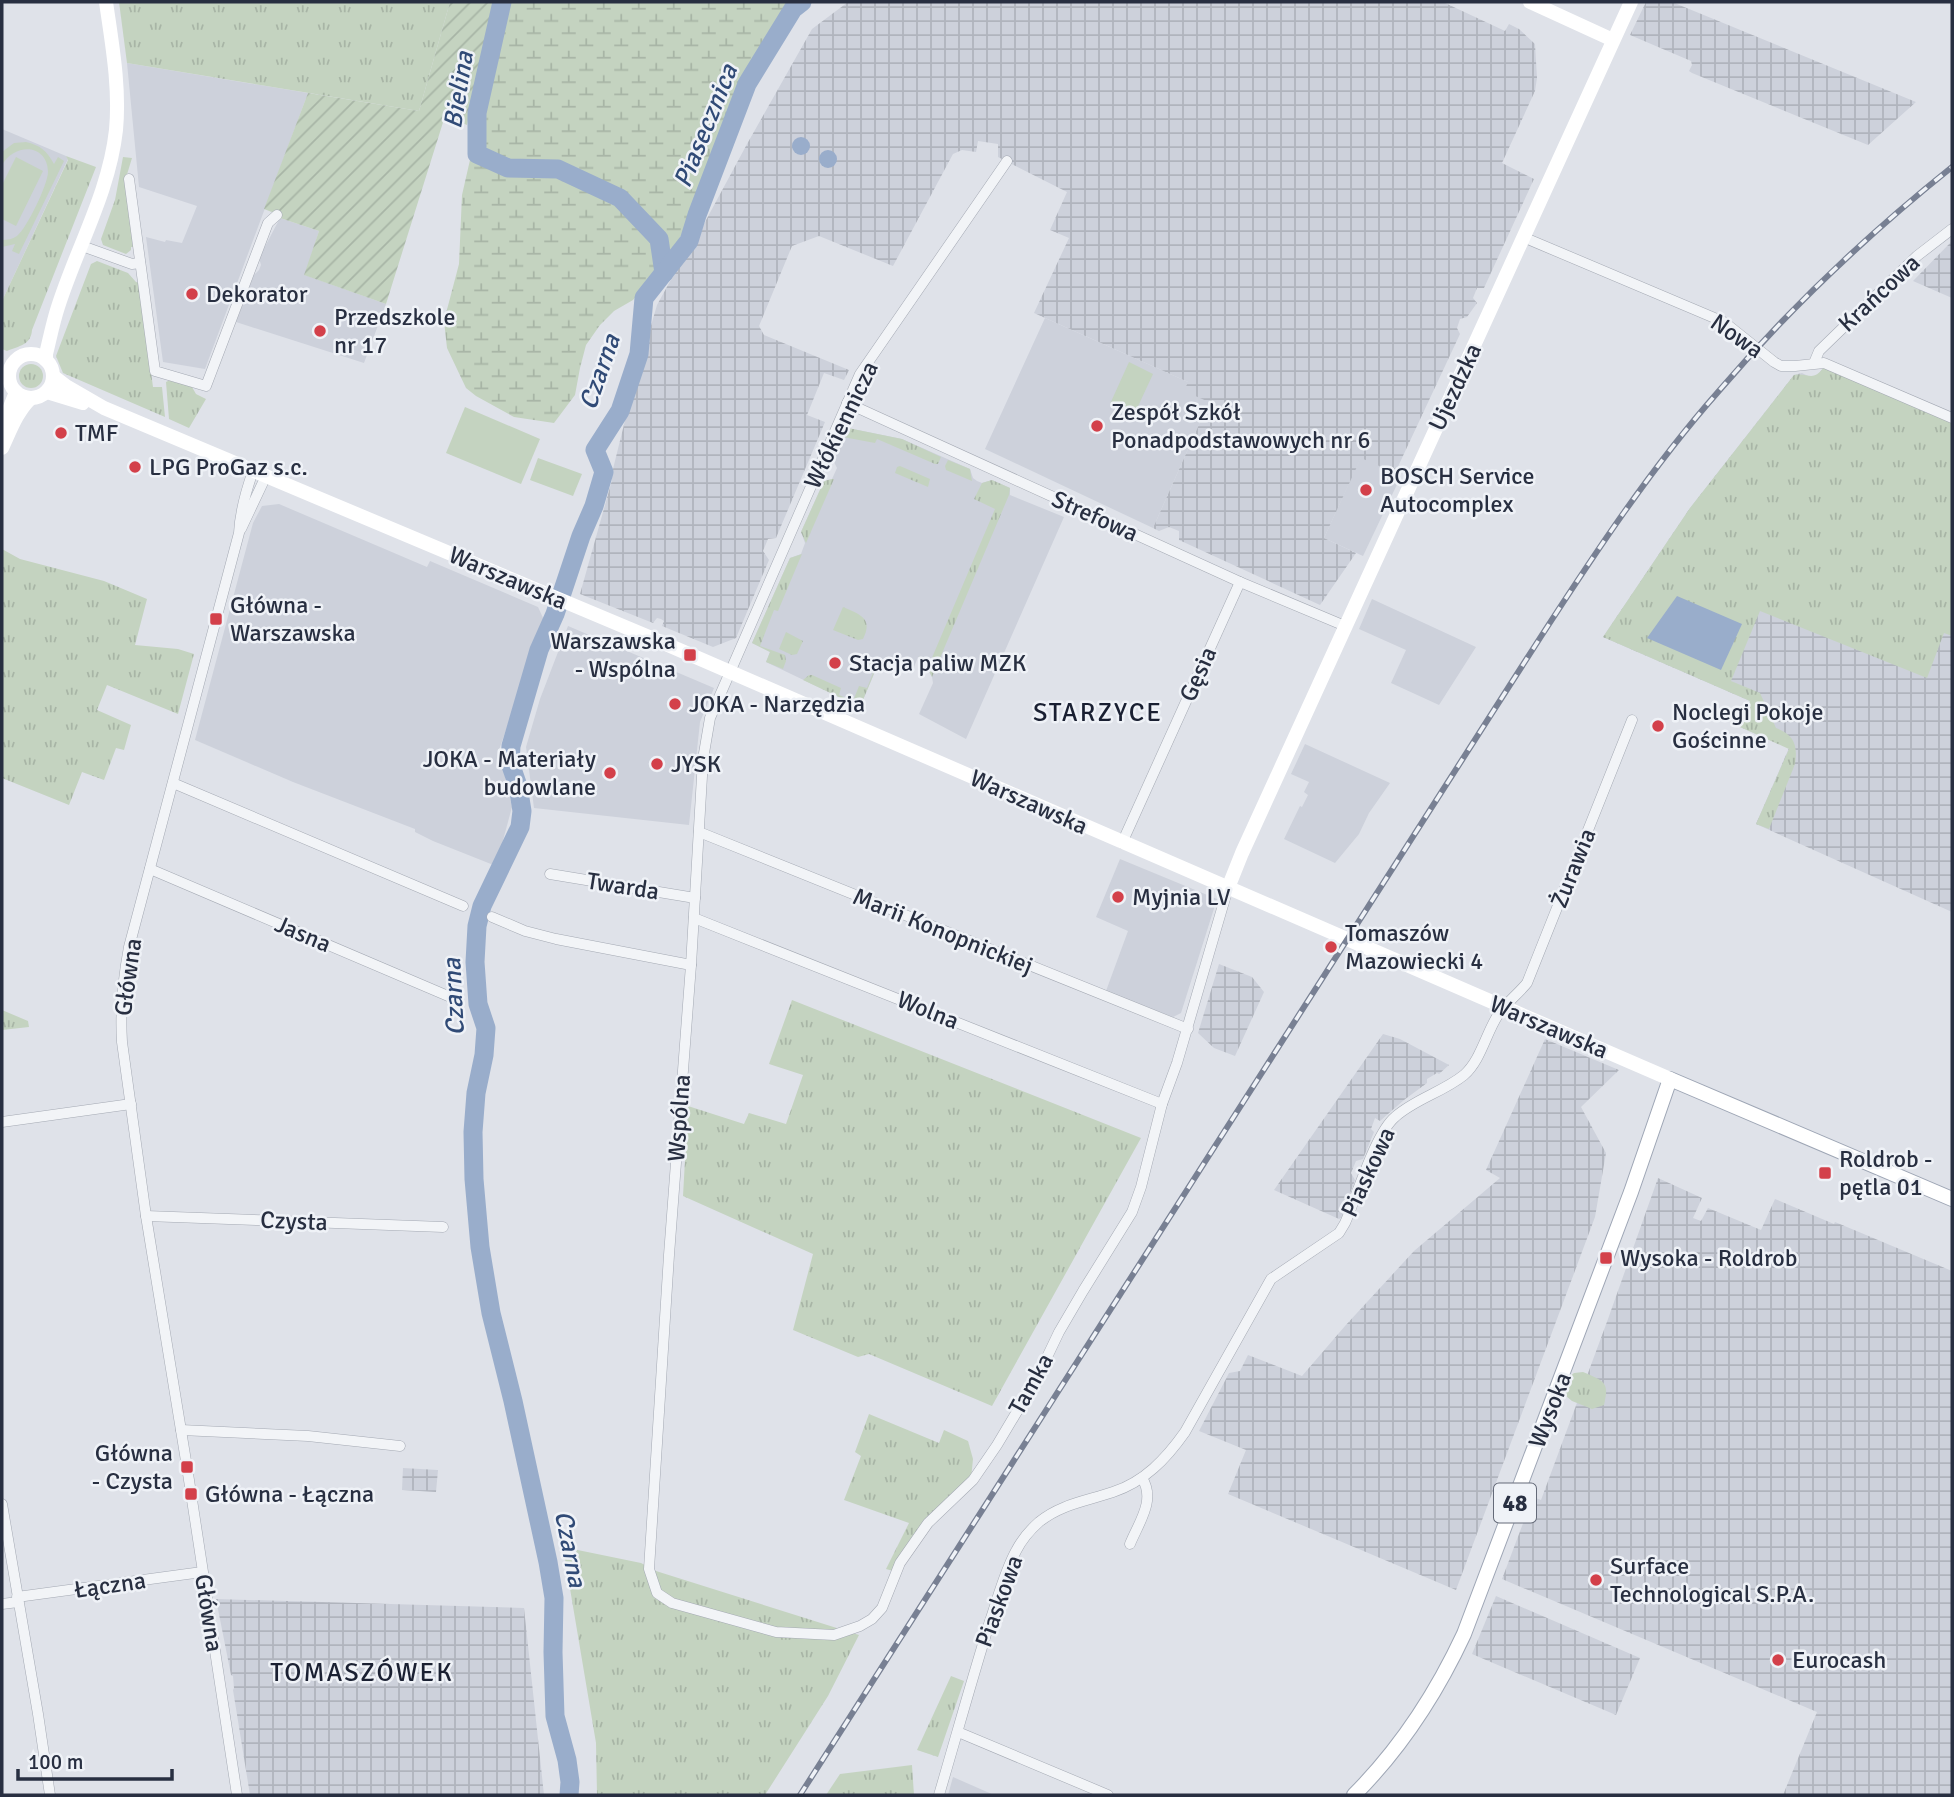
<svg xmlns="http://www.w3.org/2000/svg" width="1954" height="1797" font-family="Signika,sans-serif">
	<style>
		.built { fill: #cdd1db }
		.industrial { fill: url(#industrial-grid) }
		.grass { fill: url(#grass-tufts) }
		.wetland { fill: url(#wetland-marsh) }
		.garden { fill: url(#garden-furrows) }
		.pitch { fill: #c4d3c0 }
		.water { fill: #99adcb }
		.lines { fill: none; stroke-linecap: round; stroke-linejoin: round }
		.river { stroke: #99adcb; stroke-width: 19 }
		.street-casing { stroke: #a4a9b3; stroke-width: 11 }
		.primary-casing { stroke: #9ea6b5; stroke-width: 16 }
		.street { stroke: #f2f4f7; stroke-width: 10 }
		.secondary { stroke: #fff; stroke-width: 14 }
		.primary { stroke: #fff; stroke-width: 14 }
		.rail-casing { stroke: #788093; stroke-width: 6 }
		.rail { stroke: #eff2f7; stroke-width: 3.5; stroke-dasharray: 10; stroke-linecap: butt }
		.poi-dot { fill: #d3404a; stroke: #eff2f7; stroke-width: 2.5 }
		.labels { text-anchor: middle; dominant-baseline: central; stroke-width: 5; stroke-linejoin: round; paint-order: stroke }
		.shield { fill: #eff2f7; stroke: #646a78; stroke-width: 2 }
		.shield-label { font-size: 23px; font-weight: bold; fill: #282f41 }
		.street-label { font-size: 24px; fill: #282f41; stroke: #eff2f7 }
		.poi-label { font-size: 24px; fill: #282f41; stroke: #eff2f7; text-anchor: start }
		.water-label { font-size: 26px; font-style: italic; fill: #304a76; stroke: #eff2f7 }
		.neighbourhood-label { font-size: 26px; letter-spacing: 2px; fill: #1a2032; stroke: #eff2f7 }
	</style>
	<defs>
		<pattern id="industrial-grid" width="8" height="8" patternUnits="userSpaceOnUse" patternTransform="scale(1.75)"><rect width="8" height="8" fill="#cdd1db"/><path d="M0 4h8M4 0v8" fill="none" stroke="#b0b4bd"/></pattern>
		<pattern id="grass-tufts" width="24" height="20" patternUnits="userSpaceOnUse" patternTransform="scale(1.75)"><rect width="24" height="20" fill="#c4d3c0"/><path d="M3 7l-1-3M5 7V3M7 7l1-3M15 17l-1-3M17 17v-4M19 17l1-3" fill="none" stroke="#a8b5a6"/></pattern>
		<pattern id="wetland-marsh" width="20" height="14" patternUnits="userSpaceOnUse" patternTransform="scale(1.75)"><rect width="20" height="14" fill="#c4d3c0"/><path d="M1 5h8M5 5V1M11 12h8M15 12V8" fill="none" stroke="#a8b5a6"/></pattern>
		<pattern id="garden-furrows" width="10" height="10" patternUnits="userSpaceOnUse" patternTransform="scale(1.75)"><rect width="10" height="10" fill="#c4d3c0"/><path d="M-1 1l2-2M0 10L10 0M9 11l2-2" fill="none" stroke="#a8b5a6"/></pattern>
	</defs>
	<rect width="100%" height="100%" fill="#dfe2e9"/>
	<g class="built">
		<path d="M 127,63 L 308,93 L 205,369 L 163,362 L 146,237 L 165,242 L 166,240 L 182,243 L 197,206 L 139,187 Z"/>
		<path d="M 2,129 L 66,156 L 68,159 L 2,301 Z"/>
		<path d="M 280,218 L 319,231 L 305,275 L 386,304 L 364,363 L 236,322 L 254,275 L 259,270 L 261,265 L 259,258 Z"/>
		<path d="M 1045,318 L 1188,382 L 1209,402 L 1153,528 L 985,449 Z"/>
		<path d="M 848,428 L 902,439 L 970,469 L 973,478 L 977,481 L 982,483 L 992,480 L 1010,488 L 1010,495 L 1064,517 L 966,739 L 919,714 L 933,683 L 932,677 L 921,658 L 918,657 L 912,672 L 880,660 L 860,707 L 766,662 L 770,652 L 752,643 L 790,558 L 801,554 L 805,543 L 801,532 L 824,481 L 832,479 L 837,468 L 833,460 Z"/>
		<path d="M 1361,457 L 1401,476 L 1363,556 L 1324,538 Z"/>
		<path d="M 279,504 L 427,567 L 430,561 L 538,607 L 544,620 L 499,750 L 512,807 L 496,866 L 433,841 L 415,832 L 415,829 L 293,782 L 195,740 L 253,523 L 262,506 Z"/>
		<path d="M 1372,599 L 1476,647 L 1439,705 L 1391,683 L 1406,650 L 1359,629 Z"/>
		<path d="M 568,626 L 714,688 L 700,722 L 689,825 L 534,808 L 526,747 L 540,699 Z"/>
		<path d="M 1305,744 L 1390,783 L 1369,813 L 1359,834 L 1335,863 L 1284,839 L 1300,806 L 1302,807 L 1308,795 L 1304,792 L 1309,782 L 1291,774 Z"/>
		<path d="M 1120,859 L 1217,899 L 1181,1013 L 1173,1017 L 1106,991 L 1128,931 L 1096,917 Z"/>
		<path d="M 953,1777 L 994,1795 L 948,1795 Z"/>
	</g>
	<g class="industrial">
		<path d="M 848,2 L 1443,2 L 1505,31 L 1509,24 L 1519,29 L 1535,44 L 1537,78 L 1535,91 L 1502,163 L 1534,179 L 1484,288 L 1477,288 L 1473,298 L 1477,303 L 1467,317 L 1460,319 L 1457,328 L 1460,334 L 1395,473 L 1361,458 L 1324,538 L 1356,553 L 1320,605 L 1179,540 L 1179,531 L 1169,527 L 1159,531 L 1153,528 L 1209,402 L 1184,391 L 1188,382 L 1034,313 L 1069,238 L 1050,230 L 1067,192 L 998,157 L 998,144 L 978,141 L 976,152 L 962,150 L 953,154 L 893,266 L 819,236 L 792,246 L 759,326 L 764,335 L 849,370 L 844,380 L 824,373 L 807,415 L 825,422 L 776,538 L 768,539 L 763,551 L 769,560 L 736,638 L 713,647 L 662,626 L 664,621 L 661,619 L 657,618 L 653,623 L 580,594 L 612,480 L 612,473 L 634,384 L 657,305 L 680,263 L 691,248 L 747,144 L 812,29 Z"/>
		<path d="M 1646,2 L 1672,2 L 1916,102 L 1868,145 L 1692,73 L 1689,71 L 1692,65 L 1691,61 L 1630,35 Z"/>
		<path d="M 1952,241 L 1952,298 L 1913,281 Z"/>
		<path d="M 1824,367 L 1952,422 L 1952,912 L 1756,824 L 1789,748 L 1740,727 L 1750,701 L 1603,637 L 1690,508 L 1794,375 L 1802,373 L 1810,377 L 1818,375 Z"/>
		<path d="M 1219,964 L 1252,977 L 1264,992 L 1235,1056 L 1214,1048 L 1198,1033 Z"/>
		<path d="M 1383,1034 L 1400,1039 L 1449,1065 L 1439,1074 L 1437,1073 L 1427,1079 L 1427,1083 L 1404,1100 L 1380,1121 L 1375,1118 L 1371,1129 L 1374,1132 L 1363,1159 L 1356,1161 L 1351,1173 L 1355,1180 L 1341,1218 L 1339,1219 L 1274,1190 Z"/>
		<path d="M 1545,1039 L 1619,1070 L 1581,1107 L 1606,1153 L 1595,1217 L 1456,1590 L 1228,1494 L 1246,1450 L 1199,1431 L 1229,1373 L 1240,1371 L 1248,1355 L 1302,1376 L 1345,1326 L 1414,1251 L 1500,1178 L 1486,1170 Z"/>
		<path d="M 1658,1178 L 1702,1198 L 1693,1218 L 1701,1221 L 1708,1208 L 1761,1230 L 1775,1199 L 1834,1224 L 1835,1222 L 1847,1227 L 1952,1271 L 1952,1795 L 1783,1795 L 1817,1712 L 1502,1579 L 1533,1497 L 1541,1500 L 1608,1319 Z"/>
		<path d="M 403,1468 L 438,1470 L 436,1492 L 402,1490 Z"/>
		<path d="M 1496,1596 L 1640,1658 L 1616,1715 L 1472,1654 Z"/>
		<path d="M 216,1599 L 524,1608 L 544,1795 L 250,1795 L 233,1690 L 234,1688 L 233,1676 L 231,1675 Z"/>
	</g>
	<g class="grass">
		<path d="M 119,2 L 450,2 L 419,111 L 127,63 Z"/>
		<path d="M 66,156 L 96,167 L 32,330 C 31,345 19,346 7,351 L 2,349 L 2,301 L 68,160 Z"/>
		<path d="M 123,157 L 132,158 L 125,181 L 134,247 L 131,247 L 131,250 L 126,254 L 103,245 L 101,239 L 115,200 Z"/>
		<path d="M 97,261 L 128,273 L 136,282 L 139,283 L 153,387 L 162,387 L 165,417 L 63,373 L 56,356 L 91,264 Z"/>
		<circle cx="31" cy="376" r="12"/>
		<path d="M 1824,367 L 1952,422 L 1952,636 L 1944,633 L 1927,678 L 1760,611 L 1731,681 L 1760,693 L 1776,728 C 1794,735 1798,745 1795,764 L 1769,829 L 1756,824 L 1789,749 L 1740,727 L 1750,701 L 1603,637 L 1690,508 L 1794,375 C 1809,372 1812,383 1824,367 Z"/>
		<path d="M 170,380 L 192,387 L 196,394 L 206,399 L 189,428 L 169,419 L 166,382 Z"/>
		<path d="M 848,428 L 902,439 L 941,457 L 938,464 L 935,464 L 877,439 L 875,443 L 843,437 Z"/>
		<path d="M 948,460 L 970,469 L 972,481 L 946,470 L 945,466 Z"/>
		<path d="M 900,466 L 930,479 L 928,487 L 895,473 L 897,467 Z"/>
		<path d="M 832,479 L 834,479 L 806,543 L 801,532 L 824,481 Z"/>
		<path d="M 992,480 L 1010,488 L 1009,495 L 932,677 L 922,658 L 918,656 L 931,660 L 995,509 L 974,499 L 982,483 Z"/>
		<path d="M 2,549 L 20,559 L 104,581 L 147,599 L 135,645 L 178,649 L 194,654 L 178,714 L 107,685 L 97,710 L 131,725 L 124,750 L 116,748 L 104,780 L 82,772 L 69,805 L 2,778 Z"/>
		<path d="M 802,554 L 778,611 L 774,610 L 760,646 L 785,655 L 786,661 L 783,669 L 766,662 L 770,652 L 752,643 L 790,558 Z"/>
		<path d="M 843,607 C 859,614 874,618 863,639 L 858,640 L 833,630 Z"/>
		<path d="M 786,632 L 803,641 L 797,654 L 792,655 L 779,649 Z"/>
		<path d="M 878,659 L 880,659 L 860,707 L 803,680 L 809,675 L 812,675 L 841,688 L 839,695 L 853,701 L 859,686 L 867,688 L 873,673 L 866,670 L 869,664 Z"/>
		<path d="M 792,1000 L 1141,1138 L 992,1406 L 869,1354 L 858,1357 L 793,1330 L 813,1254 L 683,1196 L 688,1106 L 744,1124 L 749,1113 L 786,1124 L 803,1075 L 769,1064 Z"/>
		<path d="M 2,1010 L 28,1021 L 29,1027 L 2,1030 Z"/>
		<path d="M 1583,1372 C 1604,1381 1610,1382 1604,1405 L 1592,1409 L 1572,1401 L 1566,1396 C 1563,1386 1566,1379 1574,1373 Z"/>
		<path d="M 869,1414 L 939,1443 L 944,1430 L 968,1441 L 973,1459 L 971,1479 L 893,1571 L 886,1569 L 909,1523 L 844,1500 L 861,1456 L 855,1452 Z"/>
		<path d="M 563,1547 L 641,1563 L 656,1571 L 859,1635 L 828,1696 L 765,1795 L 597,1795 L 596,1743 Z"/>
		<path d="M 951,1676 L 964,1681 L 938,1757 L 917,1750 Z"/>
		<path d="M 912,1765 L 914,1795 L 826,1795 L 840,1774 Z"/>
	</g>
	<path class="wetland" d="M 506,2 L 795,2 L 790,5 L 745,81 L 693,216 L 663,265 L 633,300 L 614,311 L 600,325 L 586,345 L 580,368 L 575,395 L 554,423 L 514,417 L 476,396 L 466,388 L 447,348 L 444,321 L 459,264 L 462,195 Z"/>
	<path class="garden" d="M 450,2 L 493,2 L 467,125 L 445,116 L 386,304 L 304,275 L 319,231 L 280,218 L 277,214 L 264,209 L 308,93 L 419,111 Z"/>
	<g class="pitch">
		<path d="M 26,142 C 40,145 47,151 54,164 L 58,157 L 64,161 L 19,254 L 12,251 L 15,244 L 2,247 L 2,240 C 8,240 12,239 17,236 C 27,228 48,184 48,172 C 48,145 16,141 2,165 L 2,152 L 14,143 Z"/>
		<path d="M 16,157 L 43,171 L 16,226 L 2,219 L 2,185 Z"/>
		<path d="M 1129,362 L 1153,374 L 1134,415 L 1110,404 Z"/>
		<path d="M 465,407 L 540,439 L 521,484 L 446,453 Z"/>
		<path d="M 538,458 L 582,474 L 573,496 L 530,480 Z"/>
	</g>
	<g class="water">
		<circle cx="801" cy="146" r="9"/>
		<circle cx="828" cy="159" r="9"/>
		<path d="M 1677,596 L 1742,624 L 1721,670 L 1647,638 Z"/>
	</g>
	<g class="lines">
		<g class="river">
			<path d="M 502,2 L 477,113 L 477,154 L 508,168 L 558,169 L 620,198 L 659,239 L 664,273"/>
			<path d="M 569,1795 L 570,1782 L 567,1760 L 555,1716 L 553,1652 L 554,1598 L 548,1562 L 513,1401 L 491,1313 L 480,1247 L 474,1179 L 473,1132 L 476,1093 L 484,1055 L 486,1028 L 478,1004 L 475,962 L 477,926 L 482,906 L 520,827 L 522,811 L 518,786 L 510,763 L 511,746 L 539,650 L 555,614 L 581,536 L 594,506 L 604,472 L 595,450 L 620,411 L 639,354 L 644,298 L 689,241 L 697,215 L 747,84 L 793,9 L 802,2"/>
		</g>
		<g class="street-casing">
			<g id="street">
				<path d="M 1007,161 L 860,374 L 710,718 L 703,759 L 691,965 L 669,1255 L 649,1569 L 657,1593 L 672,1603 L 776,1632 L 834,1635 L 860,1626 L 872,1619 L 882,1608 L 900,1563 L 928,1523 L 973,1480 L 997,1445 L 1037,1378 L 1059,1332 L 1083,1291 L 1132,1212 L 1141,1187 L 1162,1104 L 1177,1063 L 1228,888"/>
				<path d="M 129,179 L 155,371 L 206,386 L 268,223 L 277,215"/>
				<path d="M 1523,237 L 1724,322 L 1774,362 L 1781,366 L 1795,366 L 1824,363 L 1952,418"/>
				<path d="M 82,246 L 132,264 L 140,263"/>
				<path d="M 1814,363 L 1819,351 L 1917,256 L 1952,229"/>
				<path d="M 847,403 L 1240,582 L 1345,626"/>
				<path d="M 241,529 L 266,476"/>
				<path d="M 173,783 L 463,906"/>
				<path d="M 699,832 L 1188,1029"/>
				<path d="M 1122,843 L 1240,582"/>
				<path d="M 150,869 L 455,999"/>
				<path d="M 550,874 L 695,898"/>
				<path d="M 492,917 L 525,931 L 556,939 L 691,965"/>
				<path d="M 694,918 L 1162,1104"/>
				<path d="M 2,1122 L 131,1104"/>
				<path d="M 146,1216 L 443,1227"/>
				<path d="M 181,1430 L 308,1436 L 400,1446"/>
				<path d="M 2,1504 L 38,1714 L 50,1795"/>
				<path d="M 1130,1544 C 1139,1522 1156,1500 1142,1478"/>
				<path d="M 17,1597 L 202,1572"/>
				<path d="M 2,1604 L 18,1602"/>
				<path d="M 958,1732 L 1108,1795"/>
				<path d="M 237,1795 L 187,1467 L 146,1216 L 122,1042 C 120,1010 123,979 129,947 L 239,533 C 240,511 246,491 253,471"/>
				<path d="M 939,1795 C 956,1737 972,1679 990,1621 C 998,1598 1004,1573 1016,1551 C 1021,1541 1030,1530 1039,1522 C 1061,1504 1087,1501 1113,1492 C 1144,1482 1166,1459 1185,1432 L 1271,1279 L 1339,1233 L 1345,1223 C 1357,1196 1375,1134 1395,1117 C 1415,1099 1443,1092 1464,1075 C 1481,1060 1486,1033 1498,1015 C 1504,1005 1519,993 1527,983 L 1632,720"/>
			</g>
		</g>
		<g class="primary-casing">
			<path id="primary" d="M 1354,1795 C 1401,1748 1436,1694 1464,1634 L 1631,1192 L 1670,1079 L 1952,1199"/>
		</g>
		<use href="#street" class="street"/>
		<g class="secondary">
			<path d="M 1530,2 L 1613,40"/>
			<circle cx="31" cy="376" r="22"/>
			<path d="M 46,360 L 46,354 C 50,338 53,322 58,307 C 77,247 109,193 116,130 C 120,87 112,44 106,2"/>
			<path d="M 53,376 L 66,386 L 104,408 L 668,645 L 1670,1079"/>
			<path d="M 47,392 L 83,403"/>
			<path d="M 2,427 L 16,392"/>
			<path d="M 2,448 C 10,431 17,411 31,398"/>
			<path d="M 1228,888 L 1242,853 L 1631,2"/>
		</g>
		<use href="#primary" class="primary"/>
		<g class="rail-casing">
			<path id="rail" d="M 800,1795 L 1540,638 C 1595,553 1651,468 1718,392 C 1789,309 1867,235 1952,167"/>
		</g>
		<use href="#rail" class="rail"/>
	</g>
	<g class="poi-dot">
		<circle cx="192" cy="294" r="7"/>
		<circle cx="320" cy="331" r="7"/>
		<circle cx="1097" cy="426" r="7"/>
		<circle cx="61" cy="433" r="7"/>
		<circle cx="135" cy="467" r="7"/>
		<circle cx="1366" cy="490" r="7"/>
		<rect x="209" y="612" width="14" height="14" rx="3.5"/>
		<rect x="683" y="648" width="14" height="14" rx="3.5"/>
		<circle cx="835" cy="663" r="7"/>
		<circle cx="675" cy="704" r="7"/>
		<circle cx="1658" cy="726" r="7"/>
		<circle cx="657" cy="764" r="7"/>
		<circle cx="610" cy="773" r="7"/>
		<circle cx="1118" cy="897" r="7"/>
		<circle cx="1331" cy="947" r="7"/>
		<rect x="1818" y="1166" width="14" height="14" rx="3.5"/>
		<rect x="1599" y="1251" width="14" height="14" rx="3.5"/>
		<rect x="180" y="1460" width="14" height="14" rx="3.5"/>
		<rect x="184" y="1487" width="14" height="14" rx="3.5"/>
		<circle cx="1596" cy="1580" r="7"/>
		<circle cx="1778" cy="1660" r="7"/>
	</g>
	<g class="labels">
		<rect class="shield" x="1494" y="1483.5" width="42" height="39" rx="5"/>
		<g class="shield-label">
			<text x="1515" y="1503">48</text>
		</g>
		<g class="street-label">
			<text transform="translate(1879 293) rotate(-43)">Krańcowa</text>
			<text transform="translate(1737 336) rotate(35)">Nowa</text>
			<text transform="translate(1455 387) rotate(-65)">Ujezdzka</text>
			<text transform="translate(841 425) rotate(-64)">Włókiennicza</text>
			<text transform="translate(1095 516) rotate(24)">Strefowa</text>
			<text transform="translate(508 578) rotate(23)">Warszawska</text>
			<text transform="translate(1198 674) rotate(-66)">Gęsia</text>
			<text transform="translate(1029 802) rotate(24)">Warszawska</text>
			<text transform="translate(1573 868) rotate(-68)">Żurawia</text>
			<text transform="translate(623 886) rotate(9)">Twarda</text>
			<text transform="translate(943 931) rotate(22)">Marii Konopnickiej</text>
			<text transform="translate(303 934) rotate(23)">Jasna</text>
			<text transform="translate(128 977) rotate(-82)">Główna</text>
			<text transform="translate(928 1010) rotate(22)">Wolna</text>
			<text transform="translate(1549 1027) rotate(23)">Warszawska</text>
			<text transform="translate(679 1118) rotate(-86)">Wspólna</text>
			<text transform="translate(1368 1172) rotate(-65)">Piaskowa</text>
			<text transform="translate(294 1221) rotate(2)">Czysta</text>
			<text transform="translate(1031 1384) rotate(-61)">Tamka</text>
			<text transform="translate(1550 1410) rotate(-69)">Wysoka</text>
			<text transform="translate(110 1585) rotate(-8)">Łączna</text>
			<text transform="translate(999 1601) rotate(-70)">Piaskowa</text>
			<text transform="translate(209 1613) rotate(81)">Główna</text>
		</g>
		<g class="poi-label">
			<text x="206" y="294">Dekorator</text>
			<text x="334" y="317">Przedszkole<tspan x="334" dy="28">nr 17</tspan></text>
			<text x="1111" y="412">Zespół Szkół<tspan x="1111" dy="28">Ponadpodstawowych nr 6</tspan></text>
			<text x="75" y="433">TMF</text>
			<text x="149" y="467">LPG ProGaz s.c.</text>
			<text x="1380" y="476">BOSCH Service<tspan x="1380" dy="28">Autocomplex</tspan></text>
			<text x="230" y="605">Główna -<tspan x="230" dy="28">Warszawska</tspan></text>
			<text x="676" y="641" text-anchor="end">Warszawska<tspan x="676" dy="28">- Wspólna</tspan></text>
			<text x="849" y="663">Stacja paliw MZK</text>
			<text x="689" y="704">JOKA - Narzędzia</text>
			<text x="1672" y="712">Noclegi Pokoje<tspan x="1672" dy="28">Gościnne</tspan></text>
			<text x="596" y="759" text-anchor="end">JOKA - Materiały<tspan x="596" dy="28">budowlane</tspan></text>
			<text x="671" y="764">JYSK</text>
			<text x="1132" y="897">Myjnia LV</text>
			<text x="1345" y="933">Tomaszów<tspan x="1345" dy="28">Mazowiecki 4</tspan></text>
			<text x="1839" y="1159">Roldrob -<tspan x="1839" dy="28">pętla 01</tspan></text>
			<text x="1620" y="1258">Wysoka - Roldrob</text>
			<text x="173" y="1453" text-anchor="end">Główna<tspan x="173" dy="28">- Czysta</tspan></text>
			<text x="205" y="1494">Główna - Łączna</text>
			<text x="1610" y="1566">Surface<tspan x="1610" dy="28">Technological S.P.A.</tspan></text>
			<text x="1792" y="1660">Eurocash</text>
		</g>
		<g class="water-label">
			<text transform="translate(459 90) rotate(-81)">Bielina</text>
			<text transform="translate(706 126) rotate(-68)">Piasecznica</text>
			<text transform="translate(600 372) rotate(-71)">Czarna</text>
			<text transform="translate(454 997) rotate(-93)">Czarna</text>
			<text transform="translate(570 1549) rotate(79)">Czarna</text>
		</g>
		<g class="neighbourhood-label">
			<text x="1098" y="713">STARZYCE</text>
			<text x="362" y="1673">TOMASZÓWEK</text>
		</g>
	</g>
	<rect width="1954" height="1797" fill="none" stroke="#282f41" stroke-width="7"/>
	<path d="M18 1769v10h154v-10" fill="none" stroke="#282f41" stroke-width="3.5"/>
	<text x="28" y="1769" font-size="21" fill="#282f41" stroke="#eff2f7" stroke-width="5" paint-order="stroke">100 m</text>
</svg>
